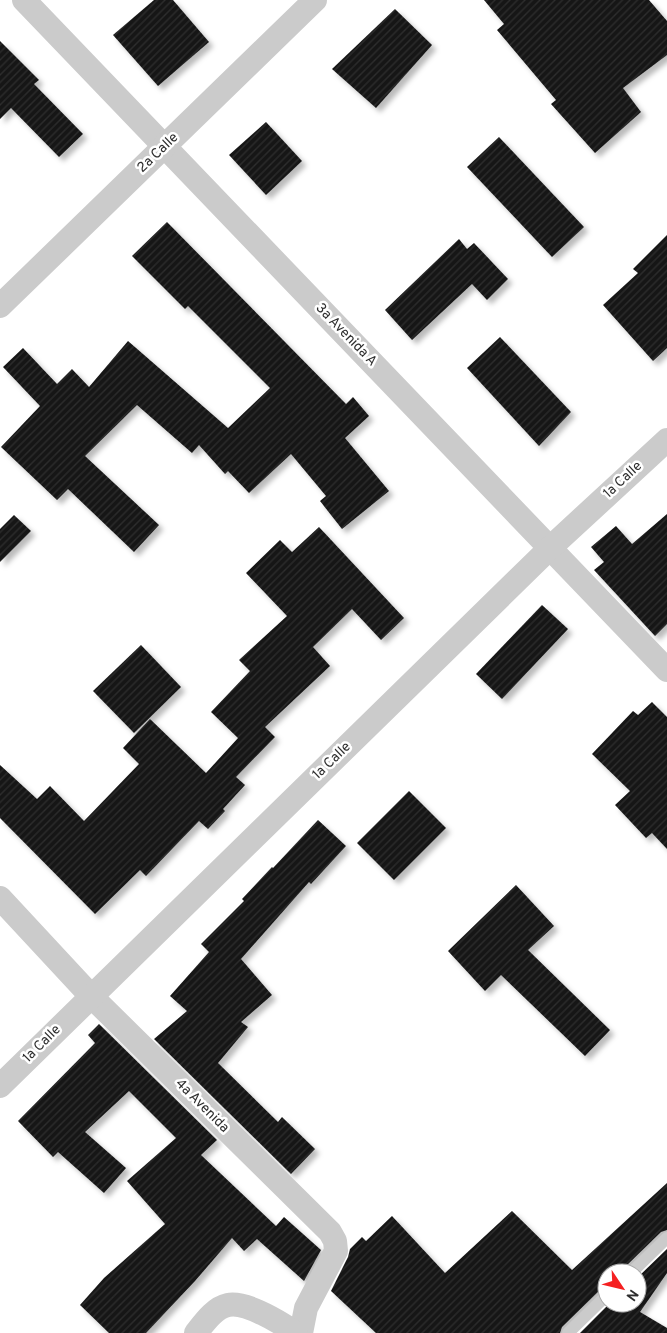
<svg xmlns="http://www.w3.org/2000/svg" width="667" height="1333" font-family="Overpass,sans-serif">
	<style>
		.building { fill: url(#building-hatch); filter: url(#shadow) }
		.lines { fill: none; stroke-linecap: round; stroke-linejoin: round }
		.service { stroke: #cbcbcb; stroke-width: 12 }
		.minor { stroke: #cbcbcb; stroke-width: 24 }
		.labels { text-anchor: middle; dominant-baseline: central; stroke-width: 5; stroke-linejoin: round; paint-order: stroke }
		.street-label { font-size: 14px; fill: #2e2e2e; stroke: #fff }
	</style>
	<defs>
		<pattern id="building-hatch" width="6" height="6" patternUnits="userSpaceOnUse" patternTransform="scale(1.25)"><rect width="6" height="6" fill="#151515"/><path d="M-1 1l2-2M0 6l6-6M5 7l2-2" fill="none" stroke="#2f2f2f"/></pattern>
		<filter id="shadow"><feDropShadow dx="4.5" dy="4.5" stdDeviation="2.5" flood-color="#0004"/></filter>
	</defs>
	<rect width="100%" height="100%" fill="#fff"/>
	<g class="building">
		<path d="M 154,0 L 173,0 L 209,42 L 158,86 L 113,35 Z"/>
		<path d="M 484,0 L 649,0 L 667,21 L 667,55 L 623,88 L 641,112 L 595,153 L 551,104 L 556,100 L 497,30 L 504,24 Z"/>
		<path d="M 395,9 L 432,45 L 376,108 L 332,69 Z"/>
		<path d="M 0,41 L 39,80 L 34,84 L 83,134 L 59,157 L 11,108 L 0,119 Z"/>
		<path d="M 266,122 L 302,161 L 266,195 L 229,155 Z"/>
		<path d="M 499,137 L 584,227 L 552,257 L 467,167 Z"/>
		<path d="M 167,222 L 346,404 L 353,397 L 369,416 L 345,438 L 389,491 L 342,529 L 320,501 L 326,496 L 291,454 L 249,493 L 228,471 L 225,474 L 199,445 L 192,453 L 137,405 L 85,456 L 159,525 L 134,552 L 68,489 L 57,500 L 1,447 L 40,406 L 3,367 L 23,348 L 57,384 L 72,369 L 89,387 L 128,341 L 228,428 L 270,388 L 188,306 L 185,309 L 132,256 Z"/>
		<path d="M 667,235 L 667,348 L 653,361 L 603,305 L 638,273 L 633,269 Z"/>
		<path d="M 459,239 L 467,249 L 474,243 L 508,279 L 487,300 L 472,284 L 412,340 L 385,310 Z"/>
		<path d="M 500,337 L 571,412 L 539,446 L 467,368 Z"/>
		<path d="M 667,514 L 667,624 L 655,636 L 594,570 L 604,562 L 591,547 L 616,526 L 632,544 Z"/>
		<path d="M 14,515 L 31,531 L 0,562 L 0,529 Z"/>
		<path d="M 319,527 L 404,618 L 381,640 L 352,609 L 313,647 L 330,666 L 265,727 L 275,737 L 236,777 L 245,785 L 223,809 L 225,811 L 208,829 L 199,821 L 146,876 L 140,870 L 95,914 L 0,818 L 0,765 L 37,799 L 50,786 L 84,821 L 139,764 L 123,748 L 150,719 L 206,773 L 238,738 L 211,712 L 250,671 L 239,660 L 287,616 L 246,573 L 280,540 L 292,552 Z"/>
		<path d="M 542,605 L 568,629 L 502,699 L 476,674 Z"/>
		<path d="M 141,645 L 181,687 L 134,733 L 93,691 Z"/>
		<path d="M 652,702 L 667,717 L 667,849 L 652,833 L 646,838 L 615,805 L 630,791 L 592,754 L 633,711 L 638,715 Z"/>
		<path d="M 409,791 L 446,828 L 394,880 L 357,843 Z"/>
		<path d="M 318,820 L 346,846 L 311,884 L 309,882 L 241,959 L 272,995 L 241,1022 L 248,1027 L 218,1063 L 278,1122 L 282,1117 L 315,1149 L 291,1174 L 154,1039 L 187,1011 L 170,996 L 209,952 L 201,944 L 244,901 L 242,899 L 272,867 L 273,868 Z"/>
		<path d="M 516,885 L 554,926 L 528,950 L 610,1030 L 585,1056 L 501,975 L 485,991 L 448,951 Z"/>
		<path d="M 99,1024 L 217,1140 L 201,1155 L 276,1226 L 284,1217 L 321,1250 L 304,1281 L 257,1239 L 244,1251 L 232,1238 L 195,1281 L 146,1333 L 109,1333 L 80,1305 L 104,1278 L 165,1224 L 127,1181 L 176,1138 L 129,1091 L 85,1132 L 126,1168 L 104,1193 L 58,1152 L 53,1157 L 18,1121 L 95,1043 L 88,1035 Z"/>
		<path d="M 667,1183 L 667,1230 L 661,1232 L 625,1267 L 623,1273 L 607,1273 L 607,1287 L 601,1289 L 562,1327 L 560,1333 L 376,1333 L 331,1291 L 348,1257 L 350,1249 L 362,1237 L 366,1241 L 392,1216 L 445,1273 L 512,1211 L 572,1270 Z"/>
		<path d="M 667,1249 L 667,1273 L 640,1312 L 667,1328 L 667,1333 L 580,1333 L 610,1303 L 637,1303 L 637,1278 Z"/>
	</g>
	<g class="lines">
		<g class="service">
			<path d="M 631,1273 L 667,1238"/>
			<path d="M 568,1333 L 607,1295"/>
		</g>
		<g class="minor">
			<path d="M 24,0 L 667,670"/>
			<path d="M 0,306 L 315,0"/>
			<path d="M 0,898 L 91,996 L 330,1232 L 335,1241 L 336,1251 L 306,1308 L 301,1333"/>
			<path d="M 0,1086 L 551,547 L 667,440"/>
			<path d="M 196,1333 C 204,1323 214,1308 228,1305 C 246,1301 281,1323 296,1333"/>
		</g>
	</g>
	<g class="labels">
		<g class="street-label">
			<text transform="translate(158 153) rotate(-44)">2a Calle</text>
			<text transform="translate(346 335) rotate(46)">3a Avenida A</text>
			<text transform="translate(623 480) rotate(-43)">1a Calle</text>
			<text transform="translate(332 761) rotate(-44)">1a Calle</text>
			<text transform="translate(42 1044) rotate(-45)">1a Calle</text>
			<text transform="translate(202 1106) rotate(45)">4a Avenida</text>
		</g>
	</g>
	<g transform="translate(622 1288) rotate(125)"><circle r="24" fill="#ffffff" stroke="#ababab"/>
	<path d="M0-4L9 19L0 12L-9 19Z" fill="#f52021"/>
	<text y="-8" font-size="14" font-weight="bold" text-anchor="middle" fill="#2e2e2e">N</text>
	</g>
</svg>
